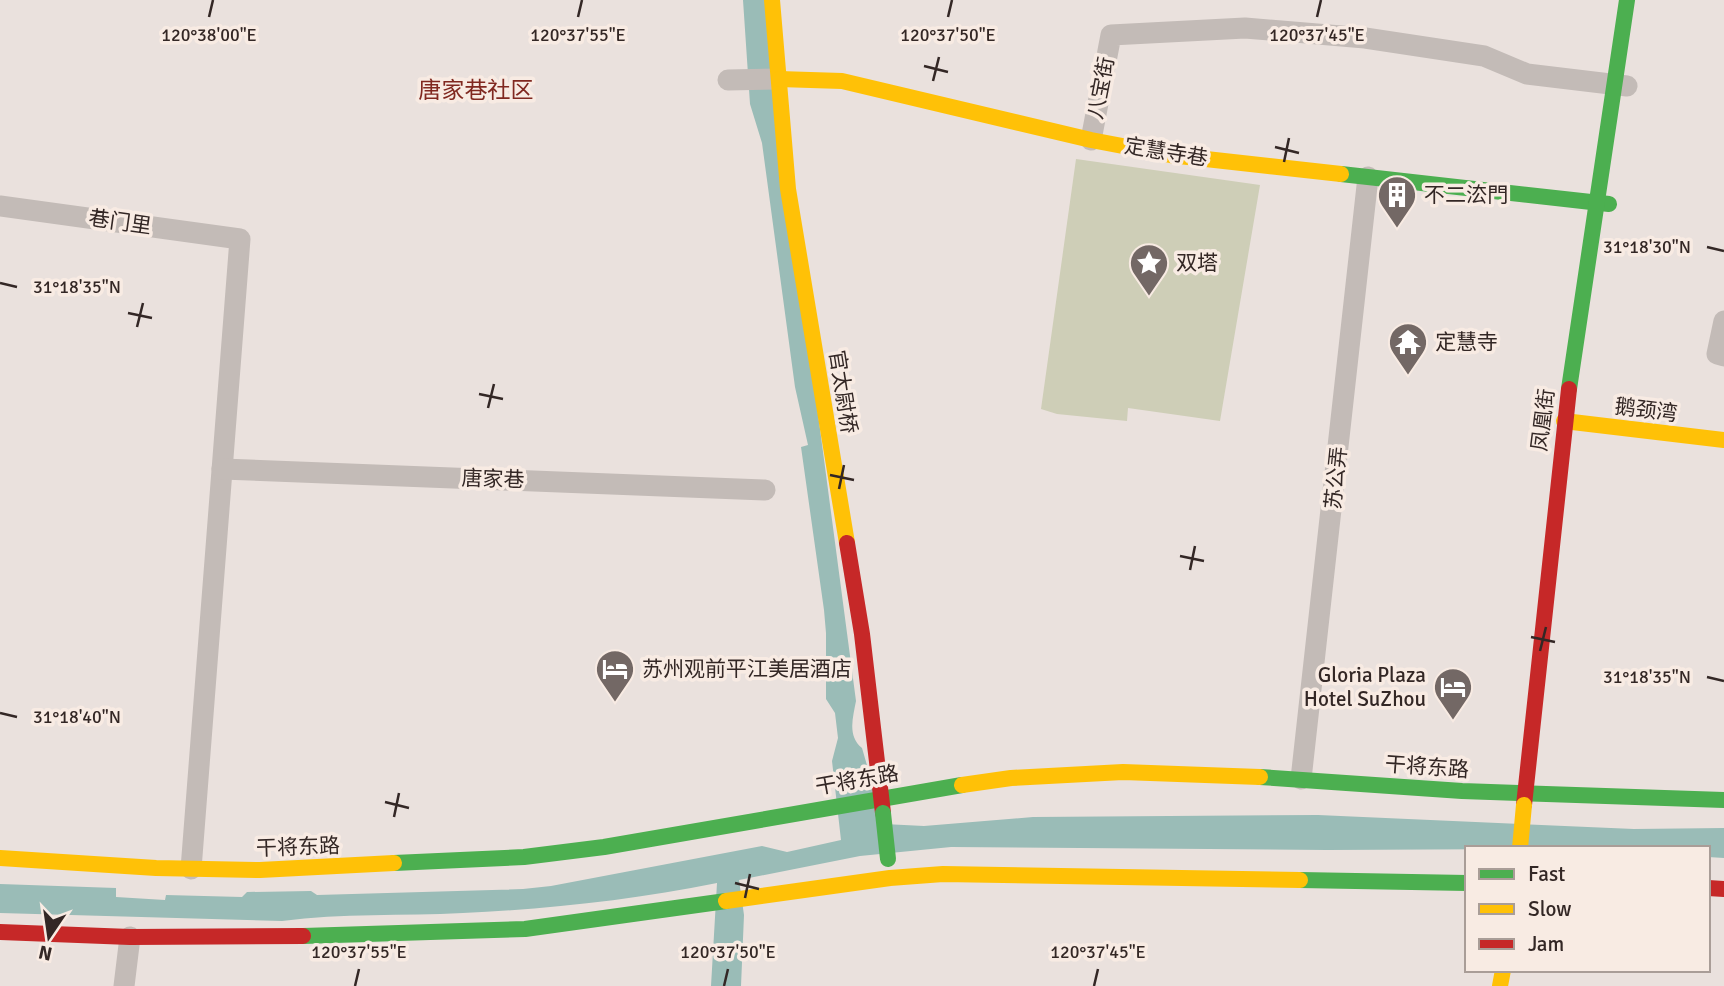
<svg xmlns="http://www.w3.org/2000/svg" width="1724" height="986" font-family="Signika,'Noto Sans SC',sans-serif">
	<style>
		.green { fill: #ceceb7 }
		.water { fill: #9abcb7 }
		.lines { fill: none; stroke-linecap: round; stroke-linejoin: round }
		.street { stroke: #c3bbb7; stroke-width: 21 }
		.fast { stroke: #4caf50; stroke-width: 16 }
		.slow { stroke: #ffc107; stroke-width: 16 }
		.jam { stroke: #c62828; stroke-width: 16 }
		.fast-bridge { stroke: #4caf50; stroke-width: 16 }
		.slow-bridge { stroke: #ffc107; stroke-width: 16 }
		.ticks { fill: none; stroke: #332725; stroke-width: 2.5 }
		.labels { text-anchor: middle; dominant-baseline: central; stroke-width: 7; stroke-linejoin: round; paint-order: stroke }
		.street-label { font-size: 21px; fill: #332725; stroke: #f8ebe3 }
		.poi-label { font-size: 21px; fill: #332725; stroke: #f8ebe3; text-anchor: start }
		.neighbourhood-label { font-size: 23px; fill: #802820; stroke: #f8ebe3 }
		.ticks-label { font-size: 18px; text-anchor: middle; fill: #332725; stroke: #f8ebe3; stroke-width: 7; stroke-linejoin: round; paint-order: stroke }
	</style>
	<rect width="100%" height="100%" fill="#eae1dd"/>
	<path class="green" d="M 1076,159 L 1260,185 L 1220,421 L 1128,408 L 1127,421 L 1057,414 L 1041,409 Z"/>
	<path class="water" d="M 743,0 L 768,0 L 816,399 L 856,701 C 853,717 847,736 862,748 L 884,824 L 924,826 L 1033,817 L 1318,815 L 1634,829 L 1724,828 L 1724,858 L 1708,857 L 1708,848 L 1327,850 L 951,847 L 860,856 L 739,880 L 744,915 L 741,986 L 711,986 L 717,883 C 633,900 549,909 463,913 C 403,916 342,913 282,921 L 0,913 L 0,884 L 116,888 L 116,897 L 165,900 L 166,895 L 242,897 L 247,892 L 311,891 L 317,895 L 523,889 L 551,886 L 762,846 L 787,852 L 841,840 L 832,761 L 838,738 L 835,713 L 826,699 L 826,633 L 824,610 L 801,447 L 808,445 L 795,387 L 762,143 L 750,104 Z"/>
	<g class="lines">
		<g class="street">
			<path d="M 728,80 L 779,79"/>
			<path d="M 1091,140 L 1111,35 L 1245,28 L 1365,38 L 1484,56 L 1527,74 L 1627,86"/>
			<path d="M 0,206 L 240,239 L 191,869"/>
			<path d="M 1724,321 L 1717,354 L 1724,356"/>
			<path d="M 222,469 L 765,490"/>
			<path d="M 1301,779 L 1368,177"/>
			<path d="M 124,986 L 130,937"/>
		</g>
		<g class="fast">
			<path d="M 1341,174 L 1609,204"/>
			<path d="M 1569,389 L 1627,0"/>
			<path d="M 1260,777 L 1462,791 L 1724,800"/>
			<path d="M 394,863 L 524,857 L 604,847 L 962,785"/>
			<path d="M 1300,880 L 1467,883"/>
			<path d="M 303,936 L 525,929 L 726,901"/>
		</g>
		<g class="slow">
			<path d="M 772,0 L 788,189 L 847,543"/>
			<path d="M 779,79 L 842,81 L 1091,140 L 1170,155 L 1341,174"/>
			<path d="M 1564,421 L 1724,440"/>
			<path d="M 962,785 L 1011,778 L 1123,772 L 1260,777"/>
			<path d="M 0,858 L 156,868 L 260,870 L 394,863"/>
			<path d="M 726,901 L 890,878 L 943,874 L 1300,880"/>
			<path d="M 1500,986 L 1503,970"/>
		</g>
		<g class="jam">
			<path d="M 847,543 L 862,634 L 883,813"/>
			<path d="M 1524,805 L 1569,389"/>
			<path d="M 1708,888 L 1724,889"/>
			<path d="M 0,932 L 130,937 L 303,936"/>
		</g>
		<path class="fast-bridge" d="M 883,813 L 888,859"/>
		<path class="slow-bridge" d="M 1520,848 L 1524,805"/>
	</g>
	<path class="ticks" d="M 209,17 L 213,0M 578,17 L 582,0M 948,17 L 952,0M 1317,17 L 1321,0M 924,66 L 948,72M 933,81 L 939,57M 1275,147 L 1299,153M 1284,162 L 1289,138M 1707,247 L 1724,251M 0,283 L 17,287M 128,313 L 152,318M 137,327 L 143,303M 479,394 L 503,399M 488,408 L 494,384M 830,475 L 854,480M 839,489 L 844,465M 1180,556 L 1204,561M 1190,570 L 1195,546M 1531,637 L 1555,642M 1540,651 L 1546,627M 1707,677 L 1724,681M 0,713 L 17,717M 385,802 L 409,808M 394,817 L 399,793M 735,883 L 759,889M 745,898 L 750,874M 355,986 L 359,969M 724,986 L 728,969M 1094,986 L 1098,969"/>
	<defs>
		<g id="building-pin" transform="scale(2.0125)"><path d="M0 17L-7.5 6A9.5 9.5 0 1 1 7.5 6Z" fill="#736865" stroke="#f8ebe3"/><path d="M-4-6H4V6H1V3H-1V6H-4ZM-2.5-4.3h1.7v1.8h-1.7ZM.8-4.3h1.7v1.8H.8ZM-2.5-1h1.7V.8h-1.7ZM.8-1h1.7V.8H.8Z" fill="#fff"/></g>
		<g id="sight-pin" transform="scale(2.0125)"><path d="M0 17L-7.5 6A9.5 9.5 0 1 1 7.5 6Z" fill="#736865" stroke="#f8ebe3"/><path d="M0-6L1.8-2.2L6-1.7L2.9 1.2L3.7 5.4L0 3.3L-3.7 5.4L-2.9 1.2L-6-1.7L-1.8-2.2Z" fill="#fff"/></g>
		<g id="temple-pin" transform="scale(2.0125)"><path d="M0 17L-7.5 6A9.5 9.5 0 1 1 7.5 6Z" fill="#736865" stroke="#f8ebe3"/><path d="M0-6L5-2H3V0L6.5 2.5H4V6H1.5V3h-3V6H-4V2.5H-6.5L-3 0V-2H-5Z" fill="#fff"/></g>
		<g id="hotel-pin" transform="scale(2.0125)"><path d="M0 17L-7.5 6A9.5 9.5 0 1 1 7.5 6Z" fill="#736865" stroke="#f8ebe3"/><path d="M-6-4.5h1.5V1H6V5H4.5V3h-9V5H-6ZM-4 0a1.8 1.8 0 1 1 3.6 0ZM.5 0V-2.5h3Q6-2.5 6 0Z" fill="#fff"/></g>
	</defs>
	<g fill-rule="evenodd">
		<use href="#building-pin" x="1397" y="195"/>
		<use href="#sight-pin" x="1149" y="263"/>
		<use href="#temple-pin" x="1408" y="342"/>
		<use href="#hotel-pin" x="615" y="669"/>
		<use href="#hotel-pin" x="1453" y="687"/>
	</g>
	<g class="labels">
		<g class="street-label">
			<text transform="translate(1101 88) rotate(-79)">八宝街</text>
			<text transform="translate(1166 152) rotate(9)">定慧寺巷</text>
			<text transform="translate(120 222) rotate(8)">巷门里</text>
			<text transform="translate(843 392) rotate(81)">官太尉桥</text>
			<text transform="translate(1646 410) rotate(7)">鹅颈湾</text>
			<text transform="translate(1543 420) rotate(-83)">凤凰街</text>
			<text transform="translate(1336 478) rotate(-84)">苏公弄</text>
			<text transform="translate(493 479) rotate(2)">唐家巷</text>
			<text transform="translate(1427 767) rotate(4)">干将东路</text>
			<text transform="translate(857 780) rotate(-10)">干将东路</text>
			<text transform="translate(298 847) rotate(-2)">干将东路</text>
		</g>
		<g class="poi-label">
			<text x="1424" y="195">不二㳒門</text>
			<text x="1176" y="263">双塔</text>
			<text x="1435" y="342">定慧寺</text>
			<text x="642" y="669">苏州观前平江美居酒店</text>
			<text x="1426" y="675" text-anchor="end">Gloria Plaza<tspan x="1426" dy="24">Hotel SuZhou</tspan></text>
		</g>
		<g class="neighbourhood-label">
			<text x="476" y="90">唐家巷社区</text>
		</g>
	</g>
	<g class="ticks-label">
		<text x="209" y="41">120°38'00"E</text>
		<text x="578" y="41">120°37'55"E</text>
		<text x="948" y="41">120°37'50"E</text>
		<text x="1317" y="41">120°37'45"E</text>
		<text x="1647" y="253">31°18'30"N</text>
		<text x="77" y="293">31°18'35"N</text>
		<text x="1647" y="683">31°18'35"N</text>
		<text x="77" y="723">31°18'40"N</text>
		<text x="359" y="958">120°37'55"E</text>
		<text x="728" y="958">120°37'50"E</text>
		<text x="1098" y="958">120°37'45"E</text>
	</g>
	<rect x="1465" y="846" width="245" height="126" fill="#f8ebe3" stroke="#a99d97" stroke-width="2"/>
	<rect x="1479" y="869" width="35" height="10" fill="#4caf50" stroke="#a99d97" stroke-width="2"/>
	<text x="1528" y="881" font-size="21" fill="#332725">Fast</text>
	<rect x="1479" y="904" width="35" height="10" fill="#ffc107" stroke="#a99d97" stroke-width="2"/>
	<text x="1528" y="916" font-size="21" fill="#332725">Slow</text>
	<rect x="1479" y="939" width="35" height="10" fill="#c62828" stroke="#a99d97" stroke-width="2"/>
	<text x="1528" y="951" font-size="21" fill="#332725">Jam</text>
	<g transform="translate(49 937) rotate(193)" stroke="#f8ebe3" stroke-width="5" paint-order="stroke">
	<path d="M0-5L12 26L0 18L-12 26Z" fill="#332725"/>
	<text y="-10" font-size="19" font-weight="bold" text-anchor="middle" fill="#332725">N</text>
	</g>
</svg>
